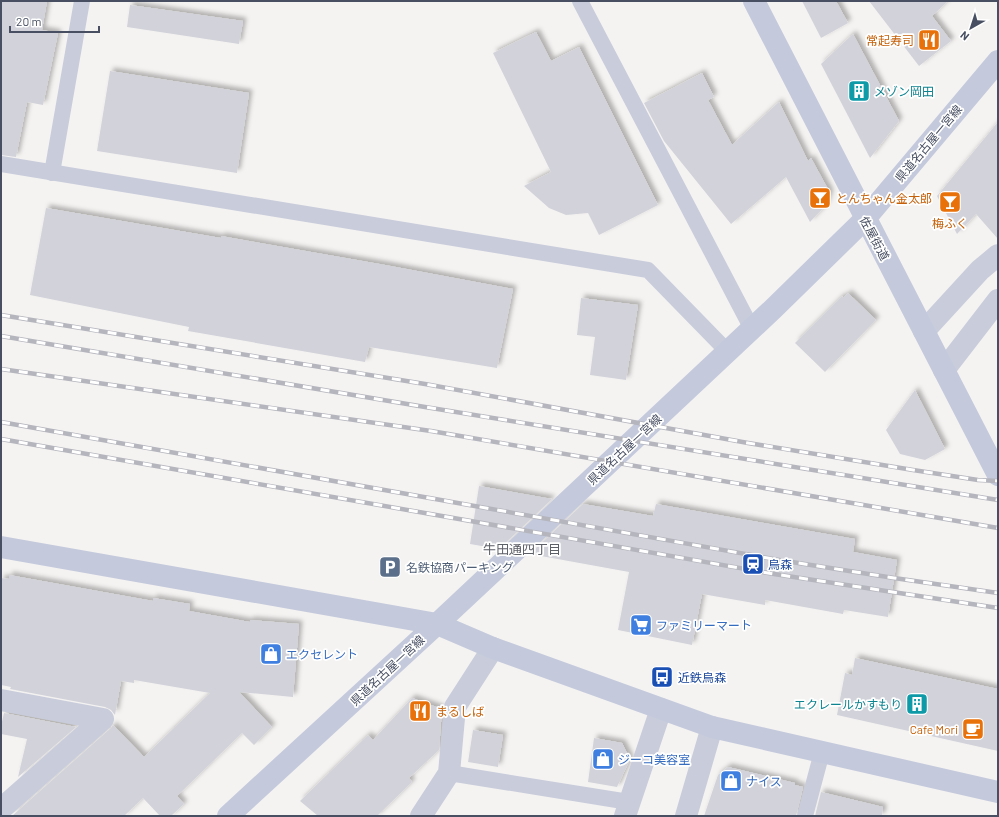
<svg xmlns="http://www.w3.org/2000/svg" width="999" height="817" font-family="Barlow,'Noto Sans JP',sans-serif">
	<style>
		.building { fill: #d2d3da; filter: url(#shadow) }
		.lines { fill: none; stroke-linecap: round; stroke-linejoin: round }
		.lane { stroke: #c9cddb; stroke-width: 16 }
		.street { stroke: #c9cddb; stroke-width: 22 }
		.secondary { stroke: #c4cadc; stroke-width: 22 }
		.rail-casing { stroke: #b4b5bd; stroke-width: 4.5 }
		.rail { stroke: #fff; stroke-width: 3; stroke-dasharray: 9; stroke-linecap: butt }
		.labels { text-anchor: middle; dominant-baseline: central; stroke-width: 3.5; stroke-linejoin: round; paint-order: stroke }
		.food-label { font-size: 12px; fill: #c56008; stroke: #fff; text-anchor: end }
		.culture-label { font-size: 12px; fill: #0d838f; stroke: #fff; text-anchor: start }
		.street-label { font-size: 12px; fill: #484f62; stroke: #fff }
		.transit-label { font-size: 12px; fill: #164399; stroke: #fff; text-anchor: start }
		.service-label { font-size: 12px; fill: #4e5e75; stroke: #fff; text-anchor: start }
		.shop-label { font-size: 12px; fill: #366cbe; stroke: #fff; text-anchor: start }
		.neighbourhood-label { font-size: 13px; fill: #5e6068; stroke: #fff }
	</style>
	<defs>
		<filter id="shadow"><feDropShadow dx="3.5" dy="-3.5" stdDeviation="2" flood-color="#0004"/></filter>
	</defs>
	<rect width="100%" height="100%" fill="#f5f3f2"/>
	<g class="building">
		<path d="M 1,1 L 47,1 L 42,30 L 58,33 L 43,105 L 27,102 L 16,157 L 1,155 Z"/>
		<path d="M 802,1 L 836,1 L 848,23 L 821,38 Z"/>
		<path d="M 869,1 L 948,1 L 932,16 L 951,41 L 919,66 Z"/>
		<path d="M 130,5 L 243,21 L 239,44 L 127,27 Z"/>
		<path d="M 536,32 L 551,61 L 579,47 L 658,205 L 599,235 L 588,213 L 566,215 L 549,208 L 524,186 L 551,172 L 493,53 Z"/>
		<path d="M 853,34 L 899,121 L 870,158 L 821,64 Z"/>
		<path d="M 110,71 L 249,93 L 237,173 L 97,151 Z"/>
		<path d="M 702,73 L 714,97 L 708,100 L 732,145 L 779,102 L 808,161 L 811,158 L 830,193 L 826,205 L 810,222 L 786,177 L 731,224 L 664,141 L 644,103 Z"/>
		<path d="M 998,122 L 998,239 L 976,214 L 957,234 L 937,196 Z"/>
		<path d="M 46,208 L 221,238 L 221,236 L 385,265 L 513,289 L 497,368 L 369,347 L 365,362 L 188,331 L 189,327 L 30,295 Z"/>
		<path d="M 848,293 L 876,320 L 825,372 L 795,343 L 842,296 L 843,298 Z"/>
		<path d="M 581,298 L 638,305 L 626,380 L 590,375 L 595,337 L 577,335 Z"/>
		<path d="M 915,390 L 945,449 L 925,460 L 900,454 L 886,430 Z"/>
		<path d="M 479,486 L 552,499 L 499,549 L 470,544 Z"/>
		<path d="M 583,504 L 653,516 L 656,504 L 855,539 L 853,552 L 897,560 L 888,617 L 844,610 L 843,614 L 765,600 L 765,605 L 702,594 L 692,645 L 618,630 L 629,572 L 530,554 Z"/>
		<path d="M 9,575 L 153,601 L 153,598 L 190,604 L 189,611 L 250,622 L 250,620 L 299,624 L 293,697 L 239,692 L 272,727 L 254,745 L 242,733 L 177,796 L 184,804 L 171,816 L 160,816 L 143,798 L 124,816 L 12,816 L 111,728 L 113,725 L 144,757 L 210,693 L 134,680 L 134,683 L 121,681 L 115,715 L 111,710 L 105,707 L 10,689 L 11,687 L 1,685 L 1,578 L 9,579 Z"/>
		<path d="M 855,658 L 998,689 L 998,751 L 837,715 L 845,673 L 852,675 Z"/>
		<path d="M 412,698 L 442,709 L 439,750 L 409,778 L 412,782 L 377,816 L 318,816 L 300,801 L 368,735 L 373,740 Z"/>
		<path d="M 4,713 L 76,727 L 18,777 L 27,739 L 1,734 L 1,726 Z"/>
		<path d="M 473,730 L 503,735 L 498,767 L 468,762 Z"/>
		<path d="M 594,738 L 622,743 L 630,759 L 617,787 L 588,782 Z"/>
		<path d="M 728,767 L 795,783 L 795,785 L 803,787 L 796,816 L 704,816 L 718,775 Z"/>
		<path d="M 821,792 L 883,807 L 882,816 L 815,816 Z"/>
	</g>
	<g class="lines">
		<g class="lane">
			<path d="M 580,1 L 752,329"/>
			<path d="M 1,164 L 648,270 L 728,352"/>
			<path d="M 52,173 L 82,1"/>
			<path d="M 449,773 L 629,802"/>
			<path d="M 805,816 L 822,752"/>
		</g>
		<g class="street">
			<path d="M 924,331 L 980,270 L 998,255"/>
			<path d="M 944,370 L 998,300"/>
			<path d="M 1,700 L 103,719 L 1,809"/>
			<path d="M 421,816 L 449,773 L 455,707 L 493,648"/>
			<path d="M 625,816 L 661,709"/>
			<path d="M 686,816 L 712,727"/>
		</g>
		<g class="secondary">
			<path d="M 754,1 L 998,475"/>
			<path d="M 1,547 L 437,624 L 493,648 L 712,727 L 998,792"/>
			<path d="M 228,816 L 437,624 L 773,309 L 865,219 L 998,61"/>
		</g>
		<g class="rail-casing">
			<g id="rail">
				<path d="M 1,315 L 425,384 L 748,443 L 913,470 L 978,480 L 998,481"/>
				<path d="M 1,336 L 425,407 L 998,500"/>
				<path d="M 1,369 L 431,431 L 998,528"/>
				<path d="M 1,422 L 779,560 L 894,578 L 998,593"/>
				<path d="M 1,439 L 774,574 L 998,608"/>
			</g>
		</g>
		<use href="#rail" class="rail"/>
	</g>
	<defs>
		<g id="restaurant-square" transform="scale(1.15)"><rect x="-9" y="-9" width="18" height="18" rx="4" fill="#e8710a" stroke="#fff"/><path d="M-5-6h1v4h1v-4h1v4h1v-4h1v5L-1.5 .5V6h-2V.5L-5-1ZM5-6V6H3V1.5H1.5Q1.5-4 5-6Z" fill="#fff"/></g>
		<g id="building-square" transform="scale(1.15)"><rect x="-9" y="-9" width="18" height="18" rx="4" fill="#0f9aa8" stroke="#fff"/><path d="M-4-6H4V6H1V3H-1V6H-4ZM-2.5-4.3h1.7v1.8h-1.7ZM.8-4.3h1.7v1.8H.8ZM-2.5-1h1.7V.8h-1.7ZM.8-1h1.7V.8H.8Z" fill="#fff"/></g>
		<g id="bar-square" transform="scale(1.15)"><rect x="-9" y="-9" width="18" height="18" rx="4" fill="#e8710a" stroke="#fff"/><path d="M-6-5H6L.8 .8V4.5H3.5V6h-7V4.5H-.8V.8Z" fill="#fff"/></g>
		<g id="station-square" transform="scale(1.15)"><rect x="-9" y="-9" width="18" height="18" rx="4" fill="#1a4fb4" stroke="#fff"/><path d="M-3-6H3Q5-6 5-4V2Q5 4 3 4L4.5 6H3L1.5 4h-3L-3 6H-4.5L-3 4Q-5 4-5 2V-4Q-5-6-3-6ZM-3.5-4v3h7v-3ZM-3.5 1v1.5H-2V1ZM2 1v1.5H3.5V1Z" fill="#fff"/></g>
		<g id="parking-square" transform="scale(1.15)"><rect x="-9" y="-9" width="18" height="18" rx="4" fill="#5c6f8a" stroke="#fff"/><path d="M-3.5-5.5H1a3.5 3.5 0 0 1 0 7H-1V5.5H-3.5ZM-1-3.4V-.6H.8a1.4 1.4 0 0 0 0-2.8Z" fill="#fff"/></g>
		<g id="supermarket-square" transform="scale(1.15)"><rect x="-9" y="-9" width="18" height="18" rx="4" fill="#3f7fe0" stroke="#fff"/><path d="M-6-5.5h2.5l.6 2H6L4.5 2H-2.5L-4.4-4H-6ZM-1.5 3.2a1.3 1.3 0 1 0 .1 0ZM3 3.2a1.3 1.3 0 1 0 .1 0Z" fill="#fff"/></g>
		<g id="shop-square" transform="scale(1.15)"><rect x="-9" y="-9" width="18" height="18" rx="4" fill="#3f7fe0" stroke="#fff"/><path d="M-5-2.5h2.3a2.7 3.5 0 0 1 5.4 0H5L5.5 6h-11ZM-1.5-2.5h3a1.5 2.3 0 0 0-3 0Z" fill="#fff"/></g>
		<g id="bus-square" transform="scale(1.15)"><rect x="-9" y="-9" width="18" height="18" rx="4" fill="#1a4fb4" stroke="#fff"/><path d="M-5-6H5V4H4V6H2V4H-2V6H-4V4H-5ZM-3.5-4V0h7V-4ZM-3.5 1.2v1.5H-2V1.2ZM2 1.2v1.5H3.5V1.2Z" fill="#fff"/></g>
		<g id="cafe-square" transform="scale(1.15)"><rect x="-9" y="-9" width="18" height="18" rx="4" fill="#e8710a" stroke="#fff"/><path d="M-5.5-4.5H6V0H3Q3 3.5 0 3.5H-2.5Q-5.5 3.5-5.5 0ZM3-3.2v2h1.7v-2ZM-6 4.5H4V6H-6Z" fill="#fff"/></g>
	</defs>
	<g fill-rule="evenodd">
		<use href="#restaurant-square" x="929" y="40"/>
		<use href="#building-square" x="859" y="91"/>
		<use href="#bar-square" x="820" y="198"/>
		<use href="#bar-square" x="950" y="202"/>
		<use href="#station-square" x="753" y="564"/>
		<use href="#parking-square" x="390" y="567"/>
		<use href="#supermarket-square" x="641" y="625"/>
		<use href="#shop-square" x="271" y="654"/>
		<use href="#bus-square" x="662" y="677"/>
		<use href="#building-square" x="917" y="704"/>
		<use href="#restaurant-square" x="420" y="711"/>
		<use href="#cafe-square" x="973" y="729"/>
		<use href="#shop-square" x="603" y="759"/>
		<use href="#shop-square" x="731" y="781"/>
	</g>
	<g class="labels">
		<g class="food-label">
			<text x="914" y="40">常起寿司</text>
			<text x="836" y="198" text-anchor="start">とんちゃん金太郎</text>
			<text x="950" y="223" text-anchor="middle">梅ふく</text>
			<text x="436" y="711" text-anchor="start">まるしば</text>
			<text x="958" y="729">Cafe Mori</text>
		</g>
		<g class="culture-label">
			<text x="874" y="91">メゾン岡田</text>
			<text x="902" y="704" text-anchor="end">エクレールかすもり</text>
		</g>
		<g class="street-label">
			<text transform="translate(928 143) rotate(-50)">県道名古屋一宮線</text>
			<text transform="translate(875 238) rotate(62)">佐屋街道</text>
			<text transform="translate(624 449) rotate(-43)">県道名古屋一宮線</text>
			<text transform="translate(387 670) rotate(-43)">県道名古屋一宮線</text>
		</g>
		<g class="transit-label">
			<text x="768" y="564">烏森</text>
			<text x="678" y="677">近鉄烏森</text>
		</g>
		<g class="service-label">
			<text x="406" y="567">名鉄協商パーキング</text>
		</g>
		<g class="shop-label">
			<text x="656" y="625">ファミリーマート</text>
			<text x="286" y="654">エクセレント</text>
			<text x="618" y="759">ジーコ美容室</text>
			<text x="746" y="781">ナイス</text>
		</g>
		<g class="neighbourhood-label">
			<text x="522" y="549">牛田通四丁目</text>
		</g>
	</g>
	<rect width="999" height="817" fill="none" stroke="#484f62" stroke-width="4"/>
	<g transform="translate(971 28) rotate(219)" stroke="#ffffff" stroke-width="3" paint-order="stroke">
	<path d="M0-3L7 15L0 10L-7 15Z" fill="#484f62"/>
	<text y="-6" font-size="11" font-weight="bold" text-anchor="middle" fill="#484f62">N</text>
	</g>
	<path d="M10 26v6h89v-6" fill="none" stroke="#484f62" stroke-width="2"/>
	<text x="16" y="26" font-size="12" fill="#484f62" stroke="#ffffff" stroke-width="3" paint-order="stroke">20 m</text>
</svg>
